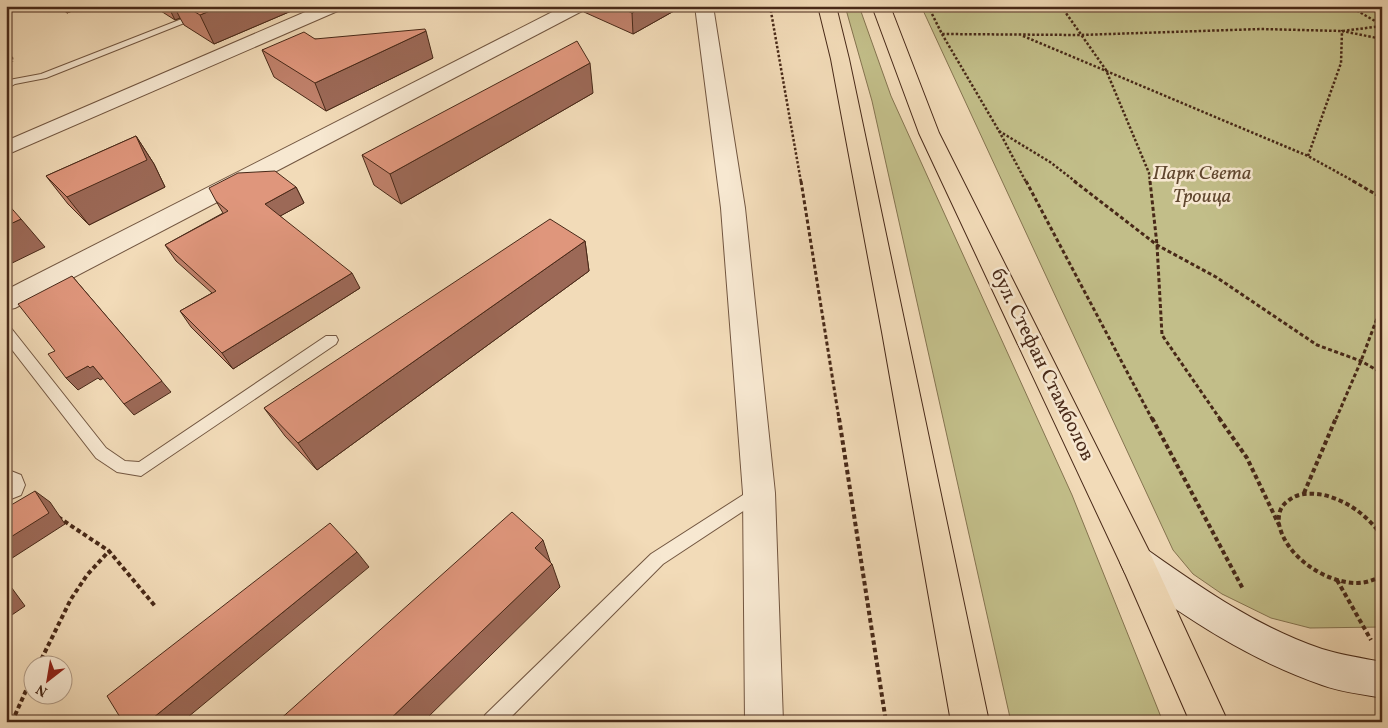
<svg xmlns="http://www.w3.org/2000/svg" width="1388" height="728" font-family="Vollkorn,serif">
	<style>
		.green { fill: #c2be89; stroke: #857450 }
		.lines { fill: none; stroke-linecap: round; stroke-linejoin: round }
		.service-casing { stroke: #725640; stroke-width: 2 }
		.minor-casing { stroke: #725640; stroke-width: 2 }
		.secondary-casing { stroke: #482918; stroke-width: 2 }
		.primary-casing { stroke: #482918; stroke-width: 2 }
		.path-far2 { stroke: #482918; stroke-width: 2.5; stroke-dasharray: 2.5 2; stroke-linecap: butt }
		.path-far1 { stroke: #482918; stroke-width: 3; stroke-dasharray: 4 2.5; stroke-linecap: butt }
		.path { stroke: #482918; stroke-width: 4; stroke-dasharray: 4.5 3; stroke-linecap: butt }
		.service { fill: #f7e8d1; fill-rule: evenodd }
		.minor { fill: #f7e8d1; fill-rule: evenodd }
		.secondary { fill: #f7e8d1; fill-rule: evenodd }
		.primary { fill: #f2dbb8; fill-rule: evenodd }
		.wall { fill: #c0816b; stroke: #482918 }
		.shaded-wall { fill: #9c6957; stroke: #482918 }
		.building { fill: #df967c; stroke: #482918 }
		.labels { text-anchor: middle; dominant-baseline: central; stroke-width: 5; stroke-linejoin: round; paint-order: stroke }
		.park-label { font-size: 20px; font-style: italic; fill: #60472f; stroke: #f7e8d1 }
		.street-label { font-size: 20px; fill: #482918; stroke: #f7e8d1 }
	</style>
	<rect width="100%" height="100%" fill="#f2dbb8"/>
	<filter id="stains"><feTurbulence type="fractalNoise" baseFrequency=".004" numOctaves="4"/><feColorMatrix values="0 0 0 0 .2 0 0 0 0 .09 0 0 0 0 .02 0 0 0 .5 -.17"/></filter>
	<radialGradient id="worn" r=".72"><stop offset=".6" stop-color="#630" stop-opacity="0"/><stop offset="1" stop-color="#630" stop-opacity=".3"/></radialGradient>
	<g class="green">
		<path d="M 845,6 L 859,6 L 891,96 L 1072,495 L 1163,722 L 1011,722 L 872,101 Z"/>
		<path d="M 921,6 L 1382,6 L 1382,627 L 1310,628 L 1271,618 L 1222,594 L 1193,574 L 1173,550 Z"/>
	</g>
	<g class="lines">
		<g class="service-casing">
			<g id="service">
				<path d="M 215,6 L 227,6 L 46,78 L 15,84 L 6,89 L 6,81 L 9,80 L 41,74 Z"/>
				<path d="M 6,327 L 11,328 L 106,448 L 125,461 L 139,462 L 326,336 L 336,336 L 338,340 L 336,344 L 141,476 L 117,472 L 96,458 L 6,342 Z"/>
				<path d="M 757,486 L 763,488 L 765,493 L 763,498 L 663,564 L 506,722 L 483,722 L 485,715 L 651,554 Z"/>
			</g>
		</g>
		<g class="minor-casing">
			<g id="minor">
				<path d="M 319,6 L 342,6 L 340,10 L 6,155 L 6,141 Z"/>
				<path d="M 564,6 L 586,6 L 584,10 L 15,308 L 6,310 L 6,290 Z"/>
				<path d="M 695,6 L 713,6 L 745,208 L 775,493 L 783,722 L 745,722 L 743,493 L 721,208 Z"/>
				<path d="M 6,469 L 21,475 L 25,485 L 21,495 L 6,501 Z"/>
			</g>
		</g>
		<g class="secondary-casing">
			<path id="secondary" d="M 1137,546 L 1149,551 C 1203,589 1259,628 1322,649 C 1341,655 1362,658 1382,662 L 1382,698 C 1362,694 1341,692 1322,685 C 1249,660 1186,618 1125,573 L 1120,562 L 1125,551 Z"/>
		</g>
		<g class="primary-casing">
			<g id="primary">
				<path d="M 818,6 L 836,6 L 849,59 L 989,722 L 951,722 L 882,332 L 831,59 Z"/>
				<path d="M 872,6 L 890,6 L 939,133 L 1149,551 L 1228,722 L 1190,722 L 1124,571 L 919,133 Z"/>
			</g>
		</g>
		<g class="path-far2">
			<path d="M 770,6 L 801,182"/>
			<path d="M 928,6 L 942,34 L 1080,35 L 1261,29 L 1342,31 L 1382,26"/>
			<path d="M 1061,6 L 1106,70 L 1149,173 L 1150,182"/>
			<path d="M 1349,6 L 1382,25"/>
			<path d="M 942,34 L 999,131 L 1050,162 L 1076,182"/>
			<path d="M 1023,36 L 1308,156 L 1355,182"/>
			<path d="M 6,50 L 12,58 L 12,62"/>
			<path d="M 999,131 L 1026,182"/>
			<path d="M 1308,156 L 1341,63 L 1342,31 L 1382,39"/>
		</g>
		<g class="path-far1">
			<path d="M 801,181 L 839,419"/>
			<path d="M 1026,181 L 1152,419"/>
			<path d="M 1074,181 L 1157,245 L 1216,277 L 1317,345 L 1361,361 L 1382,373"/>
			<path d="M 1150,181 L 1157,245 L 1162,335 L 1220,419"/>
			<path d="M 1353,181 L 1382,198"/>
			<path d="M 1336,419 L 1361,361 L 1382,305"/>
		</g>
		<g class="path">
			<path d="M 839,418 L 886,722"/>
			<path d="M 1152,418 L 1243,589"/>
			<path d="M 1219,418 L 1247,458 L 1279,525"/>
			<path d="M 1304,493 L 1336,418"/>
			<path d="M 58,517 L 109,551 L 155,606"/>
			<path d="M 1382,536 C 1368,516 1348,501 1324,495 C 1312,493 1298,492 1288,501 C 1280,506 1278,515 1279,524 C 1285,556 1325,583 1357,583 C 1366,583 1374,580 1382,576"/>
			<path d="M 1337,580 L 1371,640"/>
			<path d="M 38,666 L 71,599 L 87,575 L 109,551"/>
			<path d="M 12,722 L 32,677"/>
		</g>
		<use href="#service" class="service"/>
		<use href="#minor" class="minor"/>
		<use href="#secondary" class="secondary"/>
		<use href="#primary" class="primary"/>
	</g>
	<g class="wall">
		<path d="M 58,6 L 85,6 L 67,13 Z"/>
		<path d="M 153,6 L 303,6 L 214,44 L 184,25 L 180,18 L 175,20 Z"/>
		<path d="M 584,6 L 681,6 L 681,7 L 633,34 L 584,12 Z"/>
		<path d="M 315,39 L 433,58 L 326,111 L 274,77 L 262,50 Z"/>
		<path d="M 593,93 L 401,204 L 374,185 L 362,155 Z"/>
		<path d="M 136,136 L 154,164 L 165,187 L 89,225 L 68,204 L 46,176 Z"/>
		<path d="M 296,187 L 304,203 L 280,216 L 360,288 L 233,369 L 191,327 L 180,311 L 212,293 L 176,261 L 165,245 L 223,213 L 216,201 Z"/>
		<path d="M 585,241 L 589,271 L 317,470 L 285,436 L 264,408 Z"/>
	</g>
	<g class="shaded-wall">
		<path d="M 63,6 L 85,6 L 67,13 Z"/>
		<path d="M 168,6 L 174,6 L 180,18 L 175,20 Z"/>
		<path d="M 222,6 L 303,6 L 214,44 L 200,15 Z"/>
		<path d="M 644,6 L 681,6 L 681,7 L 633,34 L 632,13 Z"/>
		<path d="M 426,31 L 433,58 L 326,111 L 315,83 Z"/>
		<path d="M 590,63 L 593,93 L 401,204 L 390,174 Z"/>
		<path d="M 136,136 L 154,164 L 165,187 L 89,225 L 67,197 Z"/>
		<path d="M 296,187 L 304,203 L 273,220 L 265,204 Z"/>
		<path d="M 21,219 L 45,247 L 6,266 L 6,226 Z"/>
		<path d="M 585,241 L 589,271 L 317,470 L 298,443 Z"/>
		<path d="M 352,273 L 360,288 L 233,369 L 222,353 Z"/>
		<path d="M 72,276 L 171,392 L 134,415 L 124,404 Z"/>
		<path d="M 88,366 L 93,366 L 104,378 L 100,380 L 98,378 L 78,390 L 66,378 Z"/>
		<path d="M 35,491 L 50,502 L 65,524 L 6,562 L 6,540 Z"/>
		<path d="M 543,540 L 551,564 L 535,548 Z"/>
		<path d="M 357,552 L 369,567 L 182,722 L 148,722 Z"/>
		<path d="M 552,564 L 560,587 L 423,722 L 387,722 Z"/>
		<path d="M 6,580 L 25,606 L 6,619 Z"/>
	</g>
	<g class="building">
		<path d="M 185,6 L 222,6 L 200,15 Z"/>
		<path d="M 616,6 L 644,6 L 632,13 Z"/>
		<path d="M 425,29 L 426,31 L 315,83 L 262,50 L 304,32 L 315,39 Z"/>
		<path d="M 577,41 L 590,63 L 390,174 L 362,155 Z"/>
		<path d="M 136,136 L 147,160 L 67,197 L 46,176 Z"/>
		<path d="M 275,171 L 296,187 L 265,204 L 352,273 L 222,353 L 180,311 L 216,291 L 165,245 L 228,211 L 216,201 L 209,188 L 238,173 Z"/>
		<path d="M 6,202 L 21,219 L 6,226 Z"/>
		<path d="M 550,219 L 585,241 L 298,443 L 264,408 Z"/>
		<path d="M 72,276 L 162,381 L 124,404 L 93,366 L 90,368 L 88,366 L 66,378 L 48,354 L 55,351 L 18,304 Z"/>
		<path d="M 35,491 L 49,513 L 6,540 L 6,508 Z"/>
		<path d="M 512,512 L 543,540 L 535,548 L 552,564 L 387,722 L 277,722 Z"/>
		<path d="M 330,523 L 357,552 L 148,722 L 123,722 L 107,696 Z"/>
	</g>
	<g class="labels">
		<g class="park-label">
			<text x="1202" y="174">Парк Света<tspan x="1202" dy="23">Троица</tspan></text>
		</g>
		<g class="street-label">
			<text transform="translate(1042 365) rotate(64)">бул. Стефан Стамболов</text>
		</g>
	</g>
	<rect width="1388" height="728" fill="none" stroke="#f2dbb8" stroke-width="25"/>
	<rect x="8" y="8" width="1373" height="713" fill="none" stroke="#482918" stroke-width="2.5"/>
	<rect x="12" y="12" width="1363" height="703" fill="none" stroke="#482918"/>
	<g transform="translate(48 680) rotate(211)"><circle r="24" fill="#f7e8d1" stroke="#b19c87"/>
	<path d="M0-4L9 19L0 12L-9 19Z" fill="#8f2418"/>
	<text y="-8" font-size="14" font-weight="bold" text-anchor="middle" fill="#482918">N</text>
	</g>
	<rect width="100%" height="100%" filter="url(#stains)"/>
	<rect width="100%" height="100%" fill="url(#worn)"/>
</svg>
